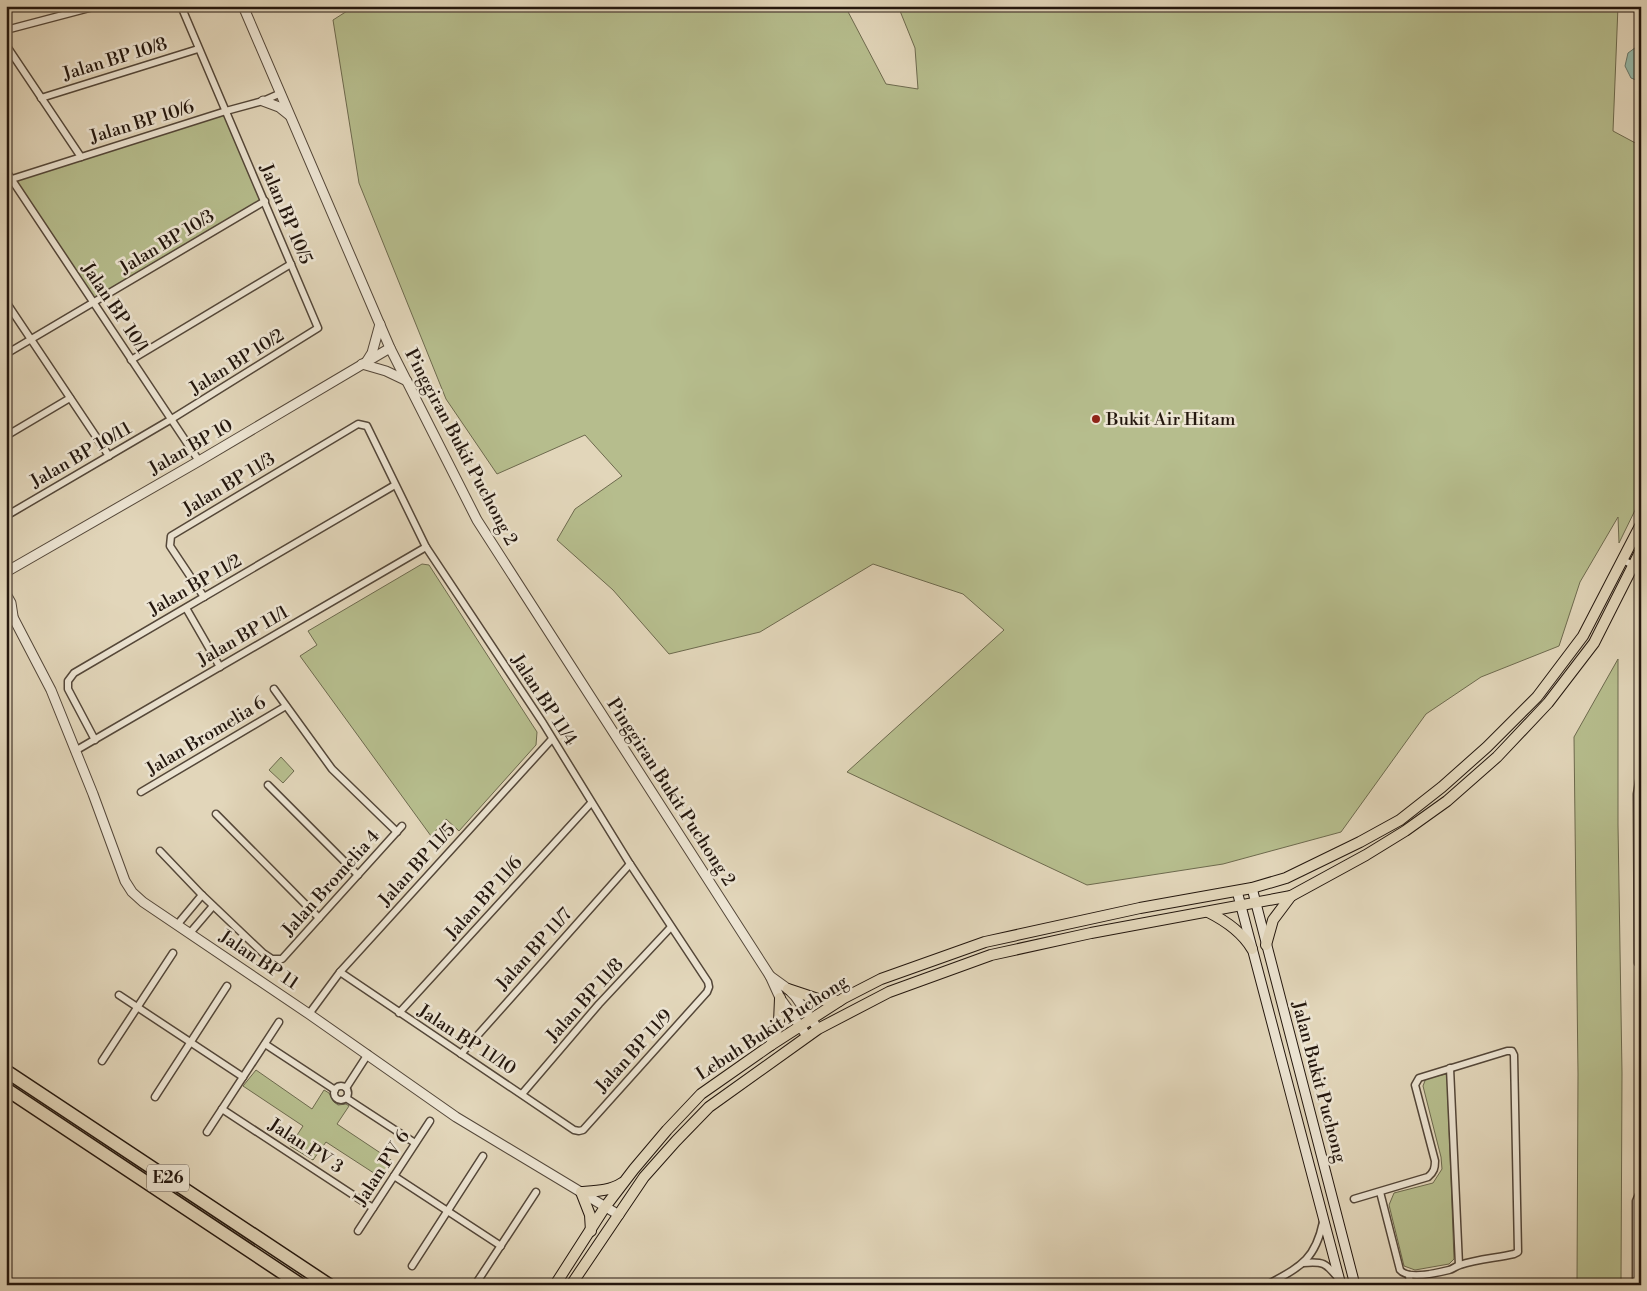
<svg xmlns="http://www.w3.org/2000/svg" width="1647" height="1291" font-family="'Libre Bodoni',serif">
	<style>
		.green { fill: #b6bd8d; stroke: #6d6a4e }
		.water { fill: #96baaa; stroke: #68796c }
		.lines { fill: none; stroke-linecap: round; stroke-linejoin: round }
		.minor-casing { stroke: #544739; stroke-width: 9 }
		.tertiary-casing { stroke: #544739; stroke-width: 11 }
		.secondary-casing { stroke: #24170e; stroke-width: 11 }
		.primary-casing { stroke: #24170e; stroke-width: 12 }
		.motorway-casing { stroke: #24170e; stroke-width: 15 }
		.minor { stroke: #ece4d2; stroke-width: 6 }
		.tertiary { stroke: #ece4d2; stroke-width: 9 }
		.secondary { stroke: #ece4d2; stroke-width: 9 }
		.primary { stroke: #e2d6ba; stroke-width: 10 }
		.motorway { stroke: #e2d6ba; stroke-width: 12 }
		.poi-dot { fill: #8f2418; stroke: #ece4d2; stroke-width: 2 }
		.labels { text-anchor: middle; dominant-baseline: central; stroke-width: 5; stroke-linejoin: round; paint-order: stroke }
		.shield { fill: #ece4d2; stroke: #605449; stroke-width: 1 }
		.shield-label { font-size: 16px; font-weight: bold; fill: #24170e }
		.street-label { font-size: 18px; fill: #24170e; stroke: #ece4d2 }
		.poi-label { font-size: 18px; fill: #24170e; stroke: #ece4d2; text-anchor: start }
	</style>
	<rect width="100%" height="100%" fill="#e2d6ba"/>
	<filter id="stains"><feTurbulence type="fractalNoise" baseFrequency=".004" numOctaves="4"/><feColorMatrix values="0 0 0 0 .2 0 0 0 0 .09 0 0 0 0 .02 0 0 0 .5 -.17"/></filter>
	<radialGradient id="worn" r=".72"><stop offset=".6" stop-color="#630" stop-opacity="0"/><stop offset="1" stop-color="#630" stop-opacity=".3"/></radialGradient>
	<g class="green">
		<path d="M 355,6 L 845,6 L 886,84 L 918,89 L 915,48 L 898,6 L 1618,6 L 1613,131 L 1641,146 L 1641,498 L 1619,543 L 1618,517 L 1580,582 L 1559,646 L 1481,677 L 1426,714 L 1341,832 L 1223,864 L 1087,885 L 847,772 L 1004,630 L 963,594 L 873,564 L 760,632 L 669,654 L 613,590 L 557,540 L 575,509 L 622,476 L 585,435 L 497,474 L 446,399 L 359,183 L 333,20 Z"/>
		<path d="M 226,111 L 265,201 L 94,303 L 12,179 Z"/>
		<path d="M 422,564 L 429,565 L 537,732 L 536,745 L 459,831 L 446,819 L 431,836 L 300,656 L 317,645 L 308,631 Z"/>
		<path d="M 1618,659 L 1618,825 L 1622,1073 L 1621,1285 L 1577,1285 L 1578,1074 L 1574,737 Z"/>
		<path d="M 281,757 L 294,771 L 283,783 L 269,770 Z"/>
		<path d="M 256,1070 L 312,1109 L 324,1090 L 329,1093 L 334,1102 L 338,1105 L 346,1104 L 349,1106 L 337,1124 L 394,1162 L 383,1179 L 326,1142 L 313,1160 L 290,1146 L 303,1126 L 243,1086 Z"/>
		<path d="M 1447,1074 L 1454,1259 L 1449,1264 L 1415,1270 L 1404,1266 L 1389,1205 L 1394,1193 L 1433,1183 L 1442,1169 L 1441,1157 L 1423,1086 L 1426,1078 Z"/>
	</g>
	<path class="water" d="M 1639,45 L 1641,45 L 1641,82 L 1631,78 L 1625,66 L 1628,53 Z"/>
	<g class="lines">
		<g class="minor-casing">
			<g id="minor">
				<path d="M 6,30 L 97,6"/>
				<path d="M 6,45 L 81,157"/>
				<path d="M 41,98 L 198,49"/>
				<path d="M 6,171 L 199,461"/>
				<path d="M 12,179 L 226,111 L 263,101 L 281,93"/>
				<path d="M 6,302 L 109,456"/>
				<path d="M 6,354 L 265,201"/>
				<path d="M 131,360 L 291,264"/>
				<path d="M 6,436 L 70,398"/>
				<path d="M 6,516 L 170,420 L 318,328 L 181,6"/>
				<path d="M 1623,560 L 1641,569"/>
				<path d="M 204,597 L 170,546 L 171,536 L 358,424 L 367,426 L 426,547 L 543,723 L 630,864 L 708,982 L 709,987 L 707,992 L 583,1130 L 579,1131 L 574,1130 L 340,972"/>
				<path d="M 186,608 L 220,667"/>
				<path d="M 274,689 L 332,769 L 397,832"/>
				<path d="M 95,740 L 68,689 L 68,681 L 74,673 L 395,485"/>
				<path d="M 75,751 L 426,547"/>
				<path d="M 268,785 L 358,875"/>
				<path d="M 141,792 L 286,706"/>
				<path d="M 216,814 L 319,918"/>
				<path d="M 160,851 L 202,895 L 263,953 L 272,959 L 282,959 L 402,826"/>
				<path d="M 177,925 L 202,895"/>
				<path d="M 190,933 L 213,906"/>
				<path d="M 1638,963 L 1637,794 L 1641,770"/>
				<path d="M 119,995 L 243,1077"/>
				<path d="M 399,1013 L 591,803"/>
				<path d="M 309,1014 L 340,972 L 552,739"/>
				<path d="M 265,1044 L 335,1090"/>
				<path d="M 461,1054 L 630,864"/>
				<path d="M 102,1061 L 173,953"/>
				<path d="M 1450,1068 L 1459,1265"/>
				<circle cx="341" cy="1093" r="7"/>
				<path d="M 346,1088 L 368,1054"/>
				<path d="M 522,1094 L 599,1004 L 671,927"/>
				<path d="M 155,1097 L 227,986"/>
				<path d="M 346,1098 L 415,1143"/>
				<path d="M 222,1109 L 373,1208"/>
				<path d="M 207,1132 L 279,1022"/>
				<path d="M 394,1176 L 501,1246"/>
				<path d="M 1354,1199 L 1428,1177 C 1434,1172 1435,1168 1435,1161 L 1415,1085 L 1419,1078 L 1507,1051 L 1512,1051 L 1514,1055 L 1518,1252 L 1514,1254 C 1497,1258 1477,1259 1460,1265 C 1456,1266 1453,1269 1449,1270 C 1437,1273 1408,1280 1400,1270 L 1380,1192"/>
				<path d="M 358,1231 L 430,1121"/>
				<path d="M 1303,1263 C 1323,1261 1326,1263 1338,1278"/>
				<path d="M 412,1266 L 483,1156"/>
				<path d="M 1409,1275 L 1410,1285"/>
				<path d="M 475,1285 L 536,1192"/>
				<path d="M 1267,1285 C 1299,1267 1315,1261 1323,1222"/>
				<path d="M 1636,1285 L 1636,1201 L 1641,1190"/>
			</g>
		</g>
		<g class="tertiary-casing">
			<g id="tertiary">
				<path d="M 243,6 L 390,348 L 477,520 L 770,976 L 780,998 L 807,1036"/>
				<path d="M 263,101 L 279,107 L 289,115"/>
				<path d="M 367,361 L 372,353 L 380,324"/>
				<path d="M 362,364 L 386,371 L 407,381"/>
				<path d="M 6,572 L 199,461 L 390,348"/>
				<path d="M 6,594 L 11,603 L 13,616"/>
				<path d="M 6,609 L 14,619 L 51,690 L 93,794 L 125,881 L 132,892 L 143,902 L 309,1014 L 456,1117 L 619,1215"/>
				<path d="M 770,976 L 788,989 L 795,996 L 818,1029"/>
			</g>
		</g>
		<g class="secondary-casing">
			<g id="secondary">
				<path d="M 1252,888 L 1355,1285"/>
				<path d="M 1237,891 L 1341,1285"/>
			</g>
		</g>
		<g class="primary-casing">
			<g id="primary">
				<path d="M 1208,912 C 1226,921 1242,932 1252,949"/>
				<path d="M 1266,945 L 1273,920 L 1291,896"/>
				<path d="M 788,989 L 821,1000 L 839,1001"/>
				<path d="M 771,1045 L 779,1023 L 780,998"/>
				<path d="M 591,1231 L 590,1215 L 581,1192 C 596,1191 610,1191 622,1183"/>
				<path d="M 555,1285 L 605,1207 L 634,1169 L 667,1130 L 701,1094 L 771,1045 L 844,998 L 881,979 L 985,942 L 1140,908 L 1252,888 L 1286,878 L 1360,842 L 1400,820 L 1442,787 L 1487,747 L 1537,697 L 1583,636 L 1641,524"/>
				<path d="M 571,1285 L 644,1177 L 676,1141 L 709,1107 L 818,1029 L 889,992 L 991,955 L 1091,933 L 1291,896 L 1366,855 L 1405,831 L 1447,801 L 1497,757 L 1548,703 L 1594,643 L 1641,550"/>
			</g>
		</g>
		<g class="motorway-casing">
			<g id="motorway">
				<path d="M 6,1071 L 329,1285"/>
				<path d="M 6,1089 L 301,1285"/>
			</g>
		</g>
		<use href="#minor" class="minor"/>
		<use href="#tertiary" class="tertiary"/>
		<use href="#secondary" class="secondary"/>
		<use href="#primary" class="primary"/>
		<use href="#motorway" class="motorway"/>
	</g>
	<circle class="poi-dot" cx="1096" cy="419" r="5"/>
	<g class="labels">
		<rect class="shield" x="147" y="1164.5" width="42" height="27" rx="4"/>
		<g class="shield-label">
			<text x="168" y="1178">E26</text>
		</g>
		<g class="street-label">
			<text transform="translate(115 59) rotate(-17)">Jalan BP 10/8</text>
			<text transform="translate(142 122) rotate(-17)">Jalan BP 10/6</text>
			<text transform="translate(286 214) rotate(67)">Jalan BP 10/5</text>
			<text transform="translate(167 242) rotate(-31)">Jalan BP 10/3</text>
			<text transform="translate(115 308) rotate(56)">Jalan BP 10/1</text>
			<text transform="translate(237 362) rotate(-32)">Jalan BP 10/2</text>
			<text transform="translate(191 447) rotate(-30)">Jalan BP 10</text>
			<text transform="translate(461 447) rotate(62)">Pinggiran Bukit Puchong 2</text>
			<text transform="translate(81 455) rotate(-30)">Jalan BP 10/11</text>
			<text transform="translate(229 484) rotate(-31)">Jalan BP 11/3</text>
			<text transform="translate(195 585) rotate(-30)">Jalan BP 11/2</text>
			<text transform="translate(243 636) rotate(-30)">Jalan BP 11/1</text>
			<text transform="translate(544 700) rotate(57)">Jalan BP 11/4</text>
			<text transform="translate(206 736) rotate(-31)">Jalan Bromelia 6</text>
			<text transform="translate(671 792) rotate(57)">Pinggiran Bukit Puchong 2</text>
			<text transform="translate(417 865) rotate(-48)">Jalan BP 11/5</text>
			<text transform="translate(331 883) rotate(-48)">Jalan Bromelia 4</text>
			<text transform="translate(484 898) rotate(-48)">Jalan BP 11/6</text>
			<text transform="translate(534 949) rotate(-48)">Jalan BP 11/7</text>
			<text transform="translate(259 960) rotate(34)">Jalan BP 11</text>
			<text transform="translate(585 1000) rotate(-48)">Jalan BP 11/8</text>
			<text transform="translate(772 1028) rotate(-33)">Lebuh Bukit Puchong</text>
			<text transform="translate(467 1040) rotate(33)">Jalan BP 11/10</text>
			<text transform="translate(634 1051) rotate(-48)">Jalan BP 11/9</text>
			<text transform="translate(1319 1082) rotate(75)">Jalan Bukit Puchong</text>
			<text transform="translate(306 1146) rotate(33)">Jalan PV 3</text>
			<text transform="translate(382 1168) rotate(-57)">Jalan PV 6</text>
		</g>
		<g class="poi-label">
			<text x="1106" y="419">Bukit Air Hitam</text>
		</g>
	</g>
	<rect width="1647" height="1291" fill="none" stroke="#e2d6ba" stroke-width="25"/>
	<rect x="8" y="8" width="1632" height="1276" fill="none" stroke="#24170e" stroke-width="2.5"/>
	<rect x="12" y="12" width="1622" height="1266" fill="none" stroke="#24170e"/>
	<rect width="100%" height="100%" filter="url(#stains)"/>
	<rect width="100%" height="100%" fill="url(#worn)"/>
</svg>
